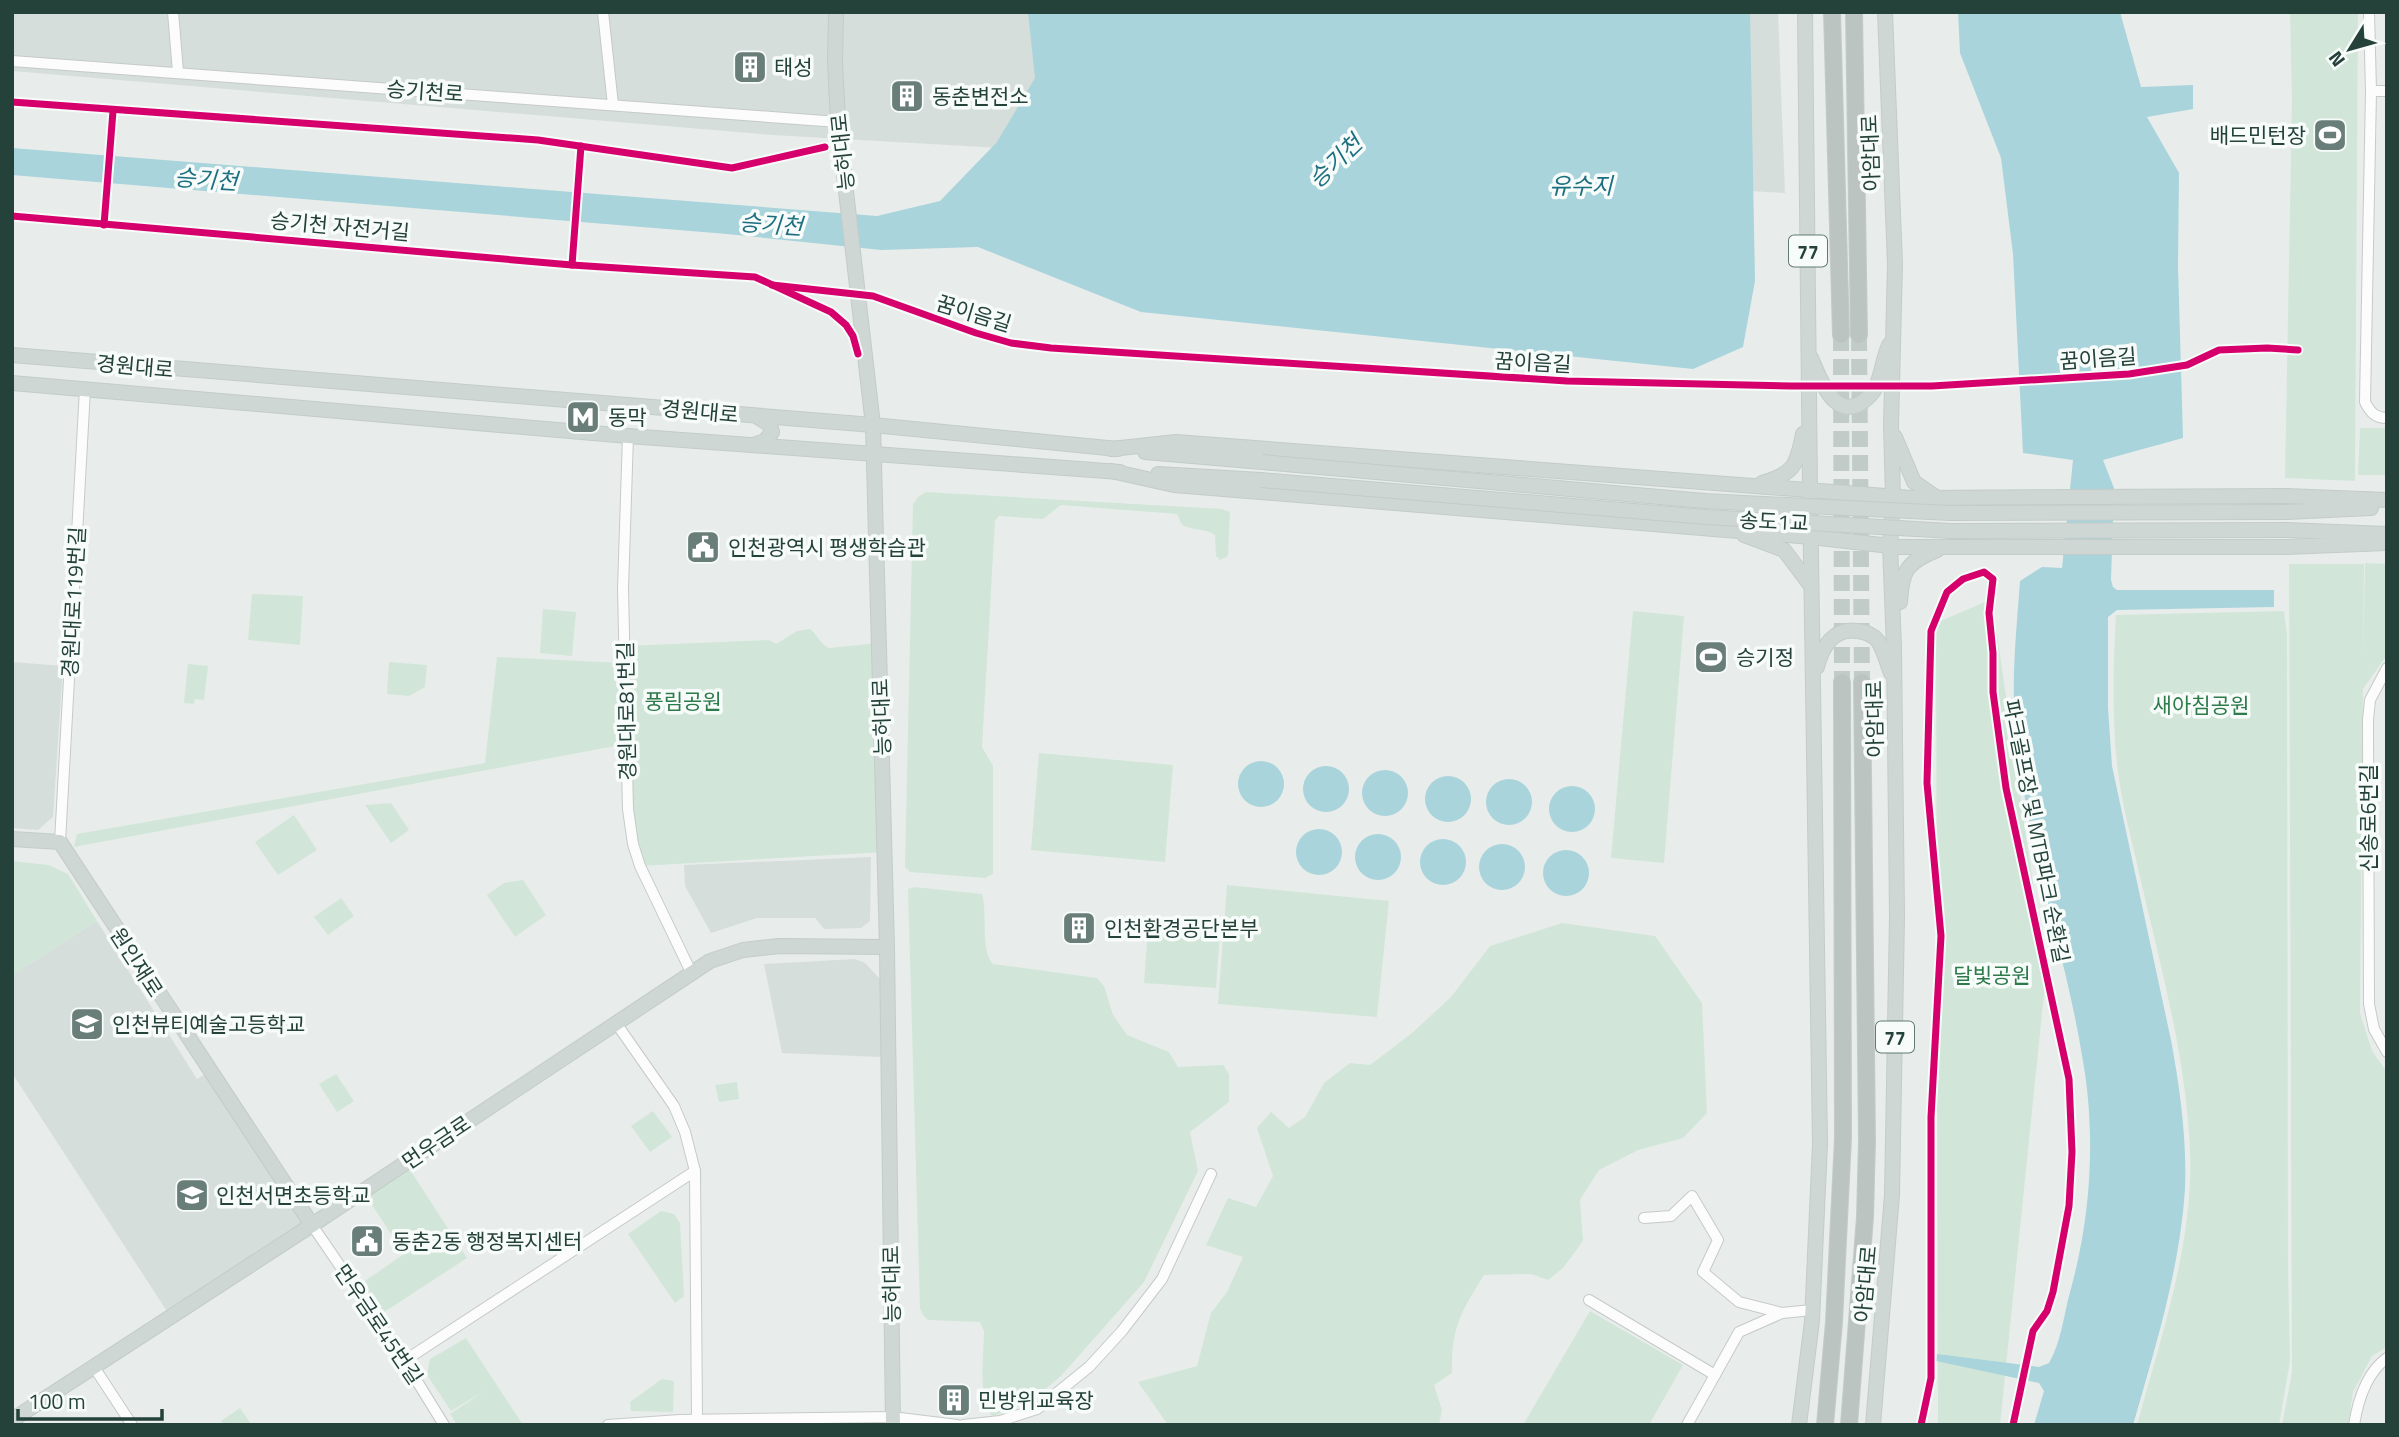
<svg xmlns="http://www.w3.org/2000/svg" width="2399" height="1437" font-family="'Titillium Web','Noto Sans KR',sans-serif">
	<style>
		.built { fill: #d6dedb }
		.green { fill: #d1e6d8 }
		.water { fill: #a9d4db }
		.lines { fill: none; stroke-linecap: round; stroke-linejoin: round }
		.highway-tunnel { stroke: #c1cbc8; stroke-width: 16; stroke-dasharray: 16 8; stroke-linecap: butt }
		.minor-casing { stroke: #c5cac8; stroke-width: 12 }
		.major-casing { stroke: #c3ccc9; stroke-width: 16 }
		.highway-casing { stroke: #c3ccc9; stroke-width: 18 }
		.minor { stroke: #fcfcfc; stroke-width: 10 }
		.major { stroke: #cfd7d5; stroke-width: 14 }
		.highway { stroke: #bcc4c2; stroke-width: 16 }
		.major-bridge-casing { stroke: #c3ccc9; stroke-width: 16; stroke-linecap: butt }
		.major-bridge { stroke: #cfd7d5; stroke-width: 14 }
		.cycleway-casing { stroke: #f7fbf9; stroke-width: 11 }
		.cycleway { stroke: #d6006c; stroke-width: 7 }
		.labels { text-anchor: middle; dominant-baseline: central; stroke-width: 7; stroke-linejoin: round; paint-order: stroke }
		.shield { fill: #f7fbf9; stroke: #637a73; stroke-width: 2 }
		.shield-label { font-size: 19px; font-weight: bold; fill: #24423a }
		.poi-label { font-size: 21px; fill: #24423a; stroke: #f7fbf9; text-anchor: start }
		.street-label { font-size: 21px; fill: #24423a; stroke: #f7fbf9 }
		.park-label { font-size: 21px; fill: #2d7a4b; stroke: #f7fbf9 }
		.water-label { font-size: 23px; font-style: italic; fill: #1c6f80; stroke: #f7fbf9 }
	</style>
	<rect width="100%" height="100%" fill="#e8edeb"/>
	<g class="built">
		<path d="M 12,12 L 1778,12 L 1785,193 L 772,135 L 12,71 Z"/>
		<path d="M 12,662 L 63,666 L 53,817 L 38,830 L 12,828 Z"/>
		<path d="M 871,857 L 870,921 L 861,928 L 824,929 L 815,918 L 757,918 L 711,933 L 685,886 L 684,865 Z"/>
		<path d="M 97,921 L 197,1079 L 210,1071 L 312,1225 L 170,1316 L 12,1073 L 12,975 Z"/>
		<path d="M 855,959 L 865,963 L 880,979 L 881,1057 L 782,1053 L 764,964 Z"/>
	</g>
	<g class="green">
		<path d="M 2290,12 L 2358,12 L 2355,481 L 2285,478 L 2292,100 Z"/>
		<path d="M 2360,428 L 2387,428 L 2387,475 L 2358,475 Z"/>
		<path d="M 926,492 L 1222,509 L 1230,512 L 1228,556 L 1220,560 L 1216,556 L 1215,535 C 1205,528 1193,531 1182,525 L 1177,514 L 1061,505 L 1043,519 L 999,516 L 995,521 L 982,747 L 993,766 L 993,874 L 985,878 L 910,872 L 905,867 L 913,504 L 918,497 Z"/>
		<path d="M 2365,563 L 2387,564 L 2387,655 L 2363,689 L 2360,1013 L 2372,1051 L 2387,1072 L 2387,1347 L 2372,1356 L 2353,1392 L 2348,1425 L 2282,1425 L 2292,1372 L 2289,564 L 2364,564 L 2363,662 Z"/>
		<path d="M 252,594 L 303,596 L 300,645 L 248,640 Z"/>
		<path d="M 1992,599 L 2046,974 L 2000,1425 L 1938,1425 L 1936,623 Z"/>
		<path d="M 543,609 L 576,612 L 572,656 L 540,653 Z"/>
		<path d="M 1633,611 L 1684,616 L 1664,863 L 1611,858 Z"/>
		<path d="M 2284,611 L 2287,635 L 2288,1266 L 2290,1361 L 2279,1425 L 2137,1425 C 2161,1336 2194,1243 2190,1150 C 2186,1056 2160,964 2139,873 C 2131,837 2121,801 2117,764 C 2112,715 2113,664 2116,615 Z"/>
		<path d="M 810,629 C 818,635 820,644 829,648 L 879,643 L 884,852 L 640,866 L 626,744 L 74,847 L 77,834 L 485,763 L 497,657 L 624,663 L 624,646 L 769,640 L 776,644 L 797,631 Z"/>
		<path d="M 389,662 L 427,665 L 425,687 L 409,696 L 387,694 Z"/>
		<path d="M 188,664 L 208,666 L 204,700 L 195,699 L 194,704 L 184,703 Z"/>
		<path d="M 1039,753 L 1173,765 L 1165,862 L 1031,850 Z"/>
		<path d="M 391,803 L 409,830 L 391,843 L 365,805 Z"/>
		<path d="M 294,815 L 317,850 L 278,875 L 255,842 Z"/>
		<path d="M 12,861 L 49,865 L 68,874 L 97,921 L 12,975 Z"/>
		<path d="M 523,880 L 546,915 L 515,937 L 487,895 L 504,883 Z"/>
		<path d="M 1227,885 L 1389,901 L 1377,1017 L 1218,1004 Z"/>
		<path d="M 914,887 L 982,894 C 988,914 980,950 993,964 L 1097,978 L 1104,986 L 1113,1015 L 1127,1035 L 1169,1052 L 1178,1067 L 1223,1065 L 1229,1074 L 1229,1102 L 1190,1132 L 1198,1171 L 1144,1282 L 1061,1376 L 1030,1402 L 993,1416 C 977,1403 984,1351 984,1331 L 980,1322 L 928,1320 L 923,1315 L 920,1308 L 908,889 Z"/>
		<path d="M 341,898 L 354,916 L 328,935 L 314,917 Z"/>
		<path d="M 1562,923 L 1655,936 L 1702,1003 L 1707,1113 L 1683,1138 L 1638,1150 L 1599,1170 L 1580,1200 L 1583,1241 L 1563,1268 L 1548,1280 L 1531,1274 L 1484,1275 C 1461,1312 1451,1328 1452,1373 L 1434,1385 L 1442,1410 L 1439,1425 L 1168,1425 L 1138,1382 L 1197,1366 L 1211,1313 L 1227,1292 L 1243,1257 L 1206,1245 L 1228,1198 L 1256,1207 L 1273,1176 L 1257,1128 L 1271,1112 L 1289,1128 L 1305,1117 L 1324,1083 L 1350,1063 L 1370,1065 L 1412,1033 L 1451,997 L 1490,946 Z"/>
		<path d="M 1148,927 L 1220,932 L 1216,988 L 1144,983 Z"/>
		<path d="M 336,1074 L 354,1101 L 337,1112 L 319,1084 Z"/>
		<path d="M 737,1082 L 739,1099 L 719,1102 L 715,1085 Z"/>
		<path d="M 653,1111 L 672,1137 L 650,1152 L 631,1126 Z"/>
		<path d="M 405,1162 L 467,1258 L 375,1318 L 355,1288 L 404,1254 L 363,1191 Z"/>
		<path d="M 661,1211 L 674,1214 L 680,1223 L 684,1296 L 675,1303 L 628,1234 Z"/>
		<path d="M 1590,1311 L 1683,1365 L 1649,1425 L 1523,1425 Z"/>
		<path d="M 466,1338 L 523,1425 L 457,1425 L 450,1414 L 486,1390 L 451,1411 L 427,1375 L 430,1359 Z"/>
		<path d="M 662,1379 L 674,1381 L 673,1412 L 631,1411 L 630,1402 Z"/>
		<path d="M 240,1408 L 251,1424 L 223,1425 L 221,1421 Z"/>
	</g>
	<g class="water">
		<path d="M 1028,12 L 1750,12 L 1755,281 L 1743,347 L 1693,369 L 1141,312 L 978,247 L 881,250 L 727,234 L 12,175 L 12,148 L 877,216 L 940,201 L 997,142 L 1035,78 Z"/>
		<path d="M 1958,12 L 2120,12 L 2141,87 L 2193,85 L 2193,109 L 2147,117 L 2179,173 L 2178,266 L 2183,438 L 2103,460 L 2114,488 L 2111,580 L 2113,587 L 2117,590 L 2274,590 L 2274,607 L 2117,610 L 2108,617 L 2108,708 L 2112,766 L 2171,1040 C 2180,1089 2187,1139 2185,1189 C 2180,1269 2155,1348 2133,1425 L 2034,1425 L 2044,1391 L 2039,1383 L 1936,1361 L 1937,1354 L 2039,1367 L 2049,1363 C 2061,1343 2064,1314 2070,1292 C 2091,1218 2096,1136 2083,1061 C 2066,955 2029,852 2017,745 C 2010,690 2016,636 2020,581 L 2042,567 L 2062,568 L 2073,460 L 2023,453 L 2013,254 L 2001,158 L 1960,53 Z"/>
		<circle cx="1261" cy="784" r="23"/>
		<circle cx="1326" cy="789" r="23"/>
		<circle cx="1385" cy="793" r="23"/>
		<circle cx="1448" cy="799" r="23"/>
		<circle cx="1509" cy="802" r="23"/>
		<circle cx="1572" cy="809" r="23"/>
		<circle cx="1319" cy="852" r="23"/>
		<circle cx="1378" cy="857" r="23"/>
		<circle cx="1443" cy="862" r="23"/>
		<circle cx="1502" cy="867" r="23"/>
		<circle cx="1566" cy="873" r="23"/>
	</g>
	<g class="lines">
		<g class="highway-tunnel">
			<path d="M 1841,335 L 1842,682"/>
			<path d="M 1859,335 L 1862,682"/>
		</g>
		<g class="minor-casing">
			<g id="minor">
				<path d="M 173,12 L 178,72"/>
				<path d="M 603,12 L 613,105"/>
				<path d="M 2369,12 L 2371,91 L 2365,402 C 2370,412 2375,418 2387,418"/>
				<path d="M 12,61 L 838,122"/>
				<path d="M 2371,91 L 2387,91"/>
				<path d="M 628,436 L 623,589 L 628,809 L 633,844 L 640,866 L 691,972"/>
				<path d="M 2387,668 L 2370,700 L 2368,720 L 2369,1004 L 2374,1029 L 2387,1052"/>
				<path d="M 60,842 L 85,389"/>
				<path d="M 616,1023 L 674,1106 L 685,1132 L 695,1171 L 697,1420"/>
				<path d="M 1644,1218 L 1671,1216 L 1692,1196 L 1718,1240 L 1703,1272 L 1739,1302 L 1782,1313 L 1812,1310"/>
				<path d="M 312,1225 L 399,1352 L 444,1425"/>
				<path d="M 1589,1300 L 1715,1375"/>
				<path d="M 404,1361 L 695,1171"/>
				<path d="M 94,1367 L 132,1425"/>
				<path d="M 608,1425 L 680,1420 L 892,1417 L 957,1425"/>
				<path d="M 963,1425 L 1000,1421 L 1037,1409 L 1089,1367 L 1122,1331 L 1162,1279 L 1211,1174"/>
				<path d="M 1687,1425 L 1739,1332 L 1782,1313"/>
				<path d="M 2354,1425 C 2358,1400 2366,1373 2387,1358"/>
			</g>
		</g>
		<g class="major-casing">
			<g id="major">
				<path d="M 836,12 L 835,62 L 838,122 L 873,425 L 887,947 L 893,1425"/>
				<path d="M 12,355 L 873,425 L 1118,449"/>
				<path d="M 1811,358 C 1819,376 1833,420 1861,403 C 1867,399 1873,393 1876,387 C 1882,374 1883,358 1889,345"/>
				<path d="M 12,383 L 628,436 L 1120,472"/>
				<path d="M 1895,437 L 1914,482 L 1936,497"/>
				<path d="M 753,445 L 765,441 L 772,432 L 770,425 L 758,417"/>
				<path d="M 1111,449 L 1176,442 L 1912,498 L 2287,496 L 2387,500"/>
				<path d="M 1145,452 L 1262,462"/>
				<path d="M 1111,471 L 1174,485 L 1811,537 L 1899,547 L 2286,547 L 2387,543"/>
				<path d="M 1158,474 L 1261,480"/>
				<path d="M 1762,483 C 1794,474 1797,465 1803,434"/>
				<path d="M 2287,512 L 2371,508"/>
				<path d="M 2287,530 L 2387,534"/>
				<path d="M 1744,535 L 1784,550 L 1811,586"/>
				<path d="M 1900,602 C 1902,570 1907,562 1937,550"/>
				<path d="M 1817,667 C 1822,647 1834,627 1858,631 C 1866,632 1873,635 1878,641 C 1884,650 1887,663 1891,673"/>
				<path d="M 12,839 L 60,842 L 312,1225"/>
				<path d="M 12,1420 L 312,1225 L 710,961 L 743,950 L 779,946 L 887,947"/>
				<path d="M 1799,1425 L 1812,1321 L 1820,1144 L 1810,491 L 1805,12"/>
				<path d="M 1873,1425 L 1892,1195 L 1897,916 L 1894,647 L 1890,546 L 1893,497 L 1891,425 L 1895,264 L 1885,12"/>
			</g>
		</g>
		<g class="highway-casing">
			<g id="highway">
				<path d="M 1832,12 L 1841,335"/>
				<path d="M 1854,12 L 1859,335"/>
				<path d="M 1825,1425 L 1834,1322 L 1843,1138 L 1842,682"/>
				<path d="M 1849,1425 L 1865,1217 L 1867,1141 L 1862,682"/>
			</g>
		</g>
		<use href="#minor" class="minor"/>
		<use href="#major" class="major"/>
		<use href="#highway" class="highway"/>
		<g class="major-bridge-casing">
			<g id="major-bridge">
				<path d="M 1262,462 L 1705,501 L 1950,513 L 2287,512"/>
				<path d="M 1261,480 L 1706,517 L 1951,531 L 2287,530"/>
			</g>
		</g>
		<use href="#major-bridge" class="major-bridge"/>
		<g class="cycleway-casing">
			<g id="cycleway">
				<path d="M 12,102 L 538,140 L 732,168 L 825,147"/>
				<path d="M 12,216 L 572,265 L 755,277 L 831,312 L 846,325 L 853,336 L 858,354"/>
				<path d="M 104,225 L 113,111"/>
				<path d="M 572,265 L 581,146"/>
				<path d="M 772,285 L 873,296 L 976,333 L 1011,343 L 1051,348 L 1567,381 L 1791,386 L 1932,386 L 2129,374 L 2187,365 L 2219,350 L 2267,348 L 2298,350"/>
				<path d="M 1921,1425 L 1931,1378 L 1931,1117 L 1941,936 L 1927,783 L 1931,631 L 1947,592 L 1963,579 L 1984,572 L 1993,579 L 1989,613 L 1993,653 L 1993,692 L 2006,788 L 2069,1079 L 2072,1152 L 2069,1206 L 2053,1292 L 2047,1311 L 2033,1331 L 2013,1425"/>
			</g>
		</g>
		<use href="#cycleway" class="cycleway"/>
	</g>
	<defs>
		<g id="building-square" transform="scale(1.75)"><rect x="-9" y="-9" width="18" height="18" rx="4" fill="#697e78" stroke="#f7fbf9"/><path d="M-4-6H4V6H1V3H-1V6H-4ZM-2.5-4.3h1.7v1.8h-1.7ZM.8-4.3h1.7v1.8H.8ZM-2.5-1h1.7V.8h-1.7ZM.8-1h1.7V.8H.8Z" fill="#fff"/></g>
		<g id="stadium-square" transform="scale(1.75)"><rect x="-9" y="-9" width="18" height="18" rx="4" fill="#697e78" stroke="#f7fbf9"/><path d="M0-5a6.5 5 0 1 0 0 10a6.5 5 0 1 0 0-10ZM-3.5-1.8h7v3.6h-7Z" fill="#fff"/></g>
		<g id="metro-square" transform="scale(1.75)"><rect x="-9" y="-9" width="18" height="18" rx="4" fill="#697e78" stroke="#f7fbf9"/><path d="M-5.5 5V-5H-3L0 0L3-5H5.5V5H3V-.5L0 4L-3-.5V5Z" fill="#fff"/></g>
		<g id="civic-square" transform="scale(1.75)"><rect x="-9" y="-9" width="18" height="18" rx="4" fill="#697e78" stroke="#f7fbf9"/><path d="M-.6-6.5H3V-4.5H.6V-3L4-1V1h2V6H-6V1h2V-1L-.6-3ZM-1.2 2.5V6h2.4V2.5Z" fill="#fff"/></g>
		<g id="school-square" transform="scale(1.75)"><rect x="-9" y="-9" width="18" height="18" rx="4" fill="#697e78" stroke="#f7fbf9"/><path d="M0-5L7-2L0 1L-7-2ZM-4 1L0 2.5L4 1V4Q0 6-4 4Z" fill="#fff"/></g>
	</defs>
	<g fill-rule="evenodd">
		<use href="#building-square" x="750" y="67"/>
		<use href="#building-square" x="907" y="96"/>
		<use href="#stadium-square" x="2330" y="135"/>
		<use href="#metro-square" x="583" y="417"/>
		<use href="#civic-square" x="703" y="547"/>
		<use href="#stadium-square" x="1711" y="657"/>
		<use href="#building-square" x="1079" y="928"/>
		<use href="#school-square" x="87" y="1024"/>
		<use href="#school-square" x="192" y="1195"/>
		<use href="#civic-square" x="367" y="1241"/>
		<use href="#building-square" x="954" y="1400"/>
	</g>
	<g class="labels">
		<g class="shield">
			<rect x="1789" y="235.5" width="38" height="31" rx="5"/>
			<rect x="1876" y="1021.5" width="38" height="31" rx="5"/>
		</g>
		<g class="shield-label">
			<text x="1808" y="251">77</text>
			<text x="1895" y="1037">77</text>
		</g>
		<g class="poi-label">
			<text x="774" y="67">태성</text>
			<text x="932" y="96">동춘변전소</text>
			<text x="2306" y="135" text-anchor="end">배드민턴장</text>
			<text x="608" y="417">동막</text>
			<text x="728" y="547">인천광역시 평생학습관</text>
			<text x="1736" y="657">승기정</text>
			<text x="1104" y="928">인천환경공단본부</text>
			<text x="112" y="1024">인천뷰티예술고등학교</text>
			<text x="216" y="1195">인천서면초등학교</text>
			<text x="392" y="1241">동춘2동 행정복지센터</text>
			<text x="978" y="1400">민방위교육장</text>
		</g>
		<g class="street-label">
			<text transform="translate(425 91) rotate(4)">승기천로</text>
			<text transform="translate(842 152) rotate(-96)">능허대로</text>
			<text transform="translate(1870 153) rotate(-92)">아암대로</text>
			<text transform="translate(340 226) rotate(5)">승기천 자전거길</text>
			<text transform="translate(974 313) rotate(17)">꿈이음길</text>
			<text transform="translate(2098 358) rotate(-4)">꿈이음길</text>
			<text transform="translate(1533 362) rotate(3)">꿈이음길</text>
			<text transform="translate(135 366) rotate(5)">경원대로</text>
			<text transform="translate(700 411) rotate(5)">경원대로</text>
			<text transform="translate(1774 521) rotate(3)">송도1교</text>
			<text transform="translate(73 602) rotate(-87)">경원대로119번길</text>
			<text transform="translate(626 711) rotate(-91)">경원대로81번길</text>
			<text transform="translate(881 717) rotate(-92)">능허대로</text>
			<text transform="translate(1874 719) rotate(-91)">아암대로</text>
			<text transform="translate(2368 818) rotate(-90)">신송로6번길</text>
			<text transform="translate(2037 831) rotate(79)">파크골프장 및 MTB파크 순환길</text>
			<text transform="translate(137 962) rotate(57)">원인재로</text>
			<text transform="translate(436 1142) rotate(-34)">먼우금로</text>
			<text transform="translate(891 1284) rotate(-91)">능허대로</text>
			<text transform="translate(1865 1284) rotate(-85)">아암대로</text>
			<text transform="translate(379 1324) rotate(56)">먼우금로45번길</text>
		</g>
		<g class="park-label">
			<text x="683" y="701">풍림공원</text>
			<text x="2201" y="705">새아침공원</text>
			<text x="1992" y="975">달빛공원</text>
		</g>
		<g class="water-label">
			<text transform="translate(1335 161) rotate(-44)">승기천</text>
			<text transform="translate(206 179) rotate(4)">승기천</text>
			<text x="1581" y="185">유수지</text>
			<text transform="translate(771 224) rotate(4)">승기천</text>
		</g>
	</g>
	<rect width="2399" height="1437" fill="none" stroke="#24423a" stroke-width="28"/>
	<g transform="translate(2350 49) rotate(233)" stroke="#f7fbf9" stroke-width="5" paint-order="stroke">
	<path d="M0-5L12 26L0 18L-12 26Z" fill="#24423a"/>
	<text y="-10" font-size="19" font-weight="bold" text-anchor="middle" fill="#24423a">N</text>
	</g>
	<path d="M18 1409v10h144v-10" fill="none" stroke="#24423a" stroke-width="3.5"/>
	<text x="28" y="1409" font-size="21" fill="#24423a" stroke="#f7fbf9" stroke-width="5" paint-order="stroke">100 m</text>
</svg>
